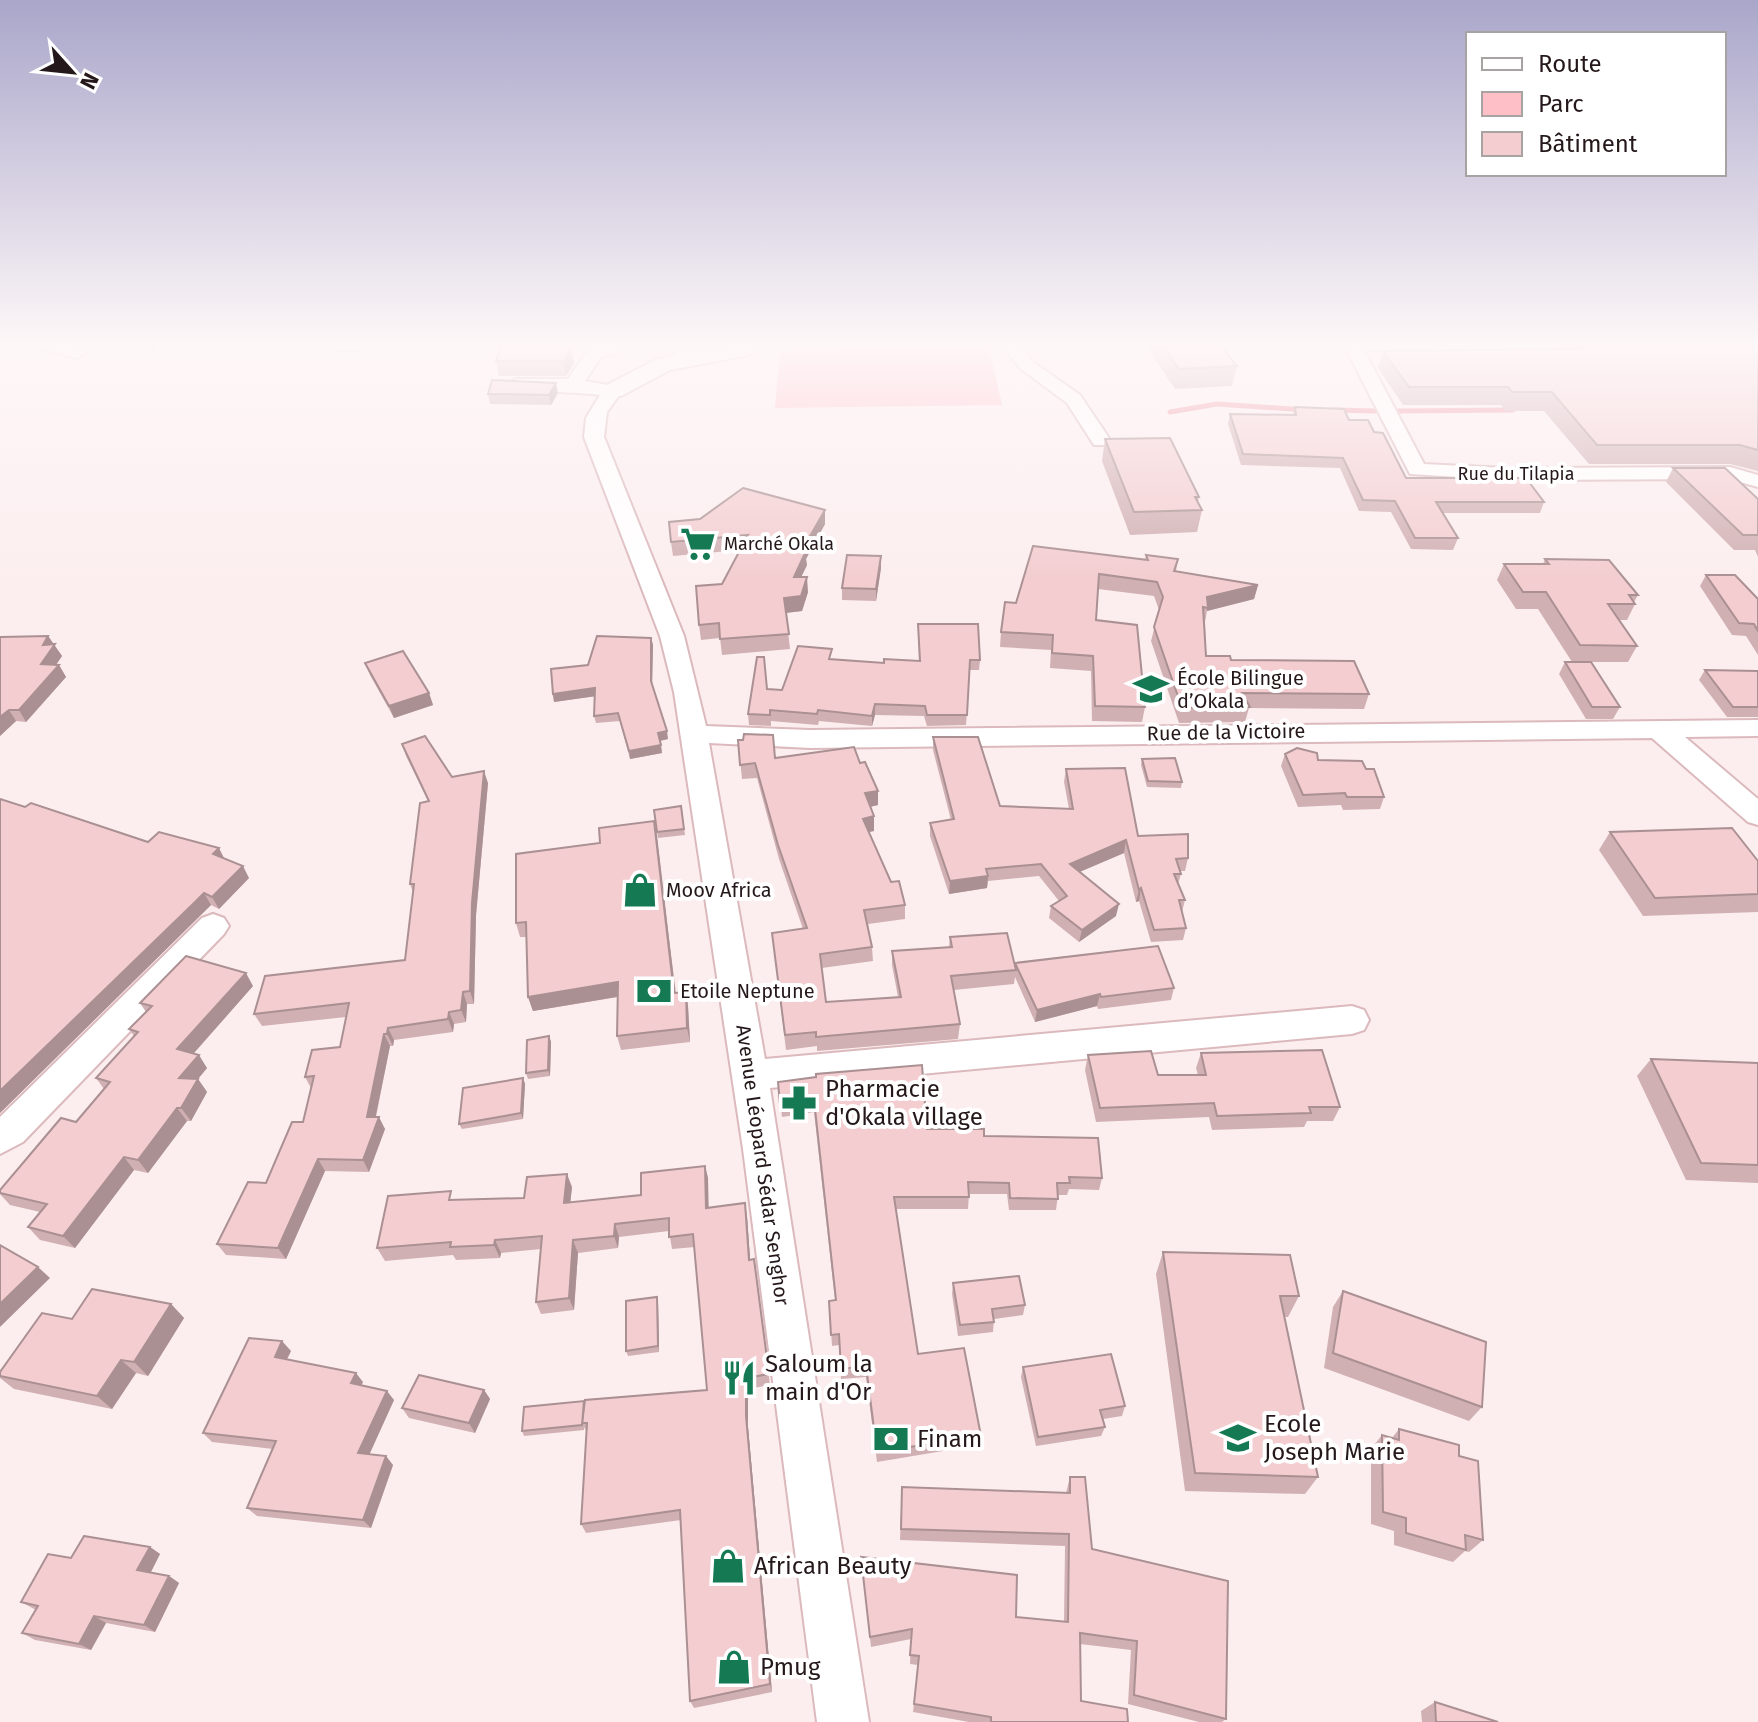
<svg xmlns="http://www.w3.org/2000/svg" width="1758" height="1722" font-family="'Fira Sans',sans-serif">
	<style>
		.green { fill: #febfc7 }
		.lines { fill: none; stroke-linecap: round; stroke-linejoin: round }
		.stream { stroke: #ec929e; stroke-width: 5 }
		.minor-casing { stroke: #dbb9bc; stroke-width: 4 }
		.major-casing { stroke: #dbb9bc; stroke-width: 4 }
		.minor { fill: #fff; fill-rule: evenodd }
		.major { fill: #fff; fill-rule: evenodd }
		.wall { fill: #d1b0b3 }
		.shaded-wall { fill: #aa9092 }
		.building { fill: #f3cdd0; stroke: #aa9092; stroke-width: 2 }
		.labels { text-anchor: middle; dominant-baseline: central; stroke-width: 8; stroke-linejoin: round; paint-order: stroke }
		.far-street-label { font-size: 18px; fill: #25181a; stroke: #fff }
		.far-poi-label { font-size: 18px; fill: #25181a; stroke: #fff; text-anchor: start }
		.poi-label { font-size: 20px; fill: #25181a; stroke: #fff; text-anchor: start }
		.street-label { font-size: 20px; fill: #25181a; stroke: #fff }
		.near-poi-label { font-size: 24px; fill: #25181a; stroke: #fff; text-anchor: start }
	</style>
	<rect width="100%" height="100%" fill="#fceeef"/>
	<path class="green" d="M 989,347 L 1002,405 L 775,408 L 780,350 Z"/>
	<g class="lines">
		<g class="stream">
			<path d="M 1334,410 L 1375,411"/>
			<path d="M 1398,411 L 1513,410"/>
			<path d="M 1170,412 L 1217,404 L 1305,410"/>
		</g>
		<g class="minor-casing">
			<g id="minor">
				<path d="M 28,341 L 55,341 L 83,349 L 86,353 L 77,358 L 31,345 Z"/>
				<path d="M 310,341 L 367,341 L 372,345 C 360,354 322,350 310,341 Z"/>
				<path d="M 568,341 L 617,341 L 622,345 L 619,353 L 601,357 L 585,381 L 619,387 L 622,391 L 607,412 L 604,437 L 684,636 L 706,726 L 810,730 L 1758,720 L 1758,736 L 1685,737 L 1758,799 L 1758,825 L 1748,822 L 1652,738 L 810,748 L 709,743 L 765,1059 L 1352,1006 L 1364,1010 L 1369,1020 L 1364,1030 L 1352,1034 L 770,1088 L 869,1722 L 817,1722 L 743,1149 L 674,692 L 660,636 L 584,437 L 586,418 L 600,395 C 582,392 516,392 507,384 L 516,379 L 568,379 L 589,349 L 594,348 L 570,345 Z"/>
				<path d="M 998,341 L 1015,341 L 1033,362 L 1080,395 L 1111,441 L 1108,445 L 1094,445 L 1067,403 L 1021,369 Z"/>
				<path d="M 1342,341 L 1550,341 L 1559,355 C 1549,364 1518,364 1508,355 L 1517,350 L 1538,349 L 1364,350 L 1424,464 L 1505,468 L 1730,467 L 1758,475 L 1758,487 L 1729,479 L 1505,480 L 1410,474 Z"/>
				<path d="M 213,914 L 224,918 L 229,926 L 224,934 L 23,1142 L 0,1154 L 0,1117 L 202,918 Z"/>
			</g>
		</g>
		<g class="major-casing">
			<path id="major" d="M 743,341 L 768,341 L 749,355 L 670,370 L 621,396 L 605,396 L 601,391 L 605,386 L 655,360 L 676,355 L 673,351 L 676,346 L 722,348 Z"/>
		</g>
		<use href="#minor" class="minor"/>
		<use href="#major" class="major"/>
	</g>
	<g class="wall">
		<path d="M 127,341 L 156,341 L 154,349 Z"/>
		<path d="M 1147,341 L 1217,341 L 1237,366 L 1232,386 L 1175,389 L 1146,346 Z"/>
		<path d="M 1565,341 L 1758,341 L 1758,471 L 1730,464 L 1589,464 L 1544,411 L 1505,411 L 1501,405 L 1403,405 L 1378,368 L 1383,351 L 1562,349 Z"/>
		<path d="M 558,344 L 574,363 L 566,376 L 499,376 L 496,361 Z"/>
		<path d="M 558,393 L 551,405 L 490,404 L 488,394 Z"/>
		<path d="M 1295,407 L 1349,420 L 1374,432 L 1406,478 L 1544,502 L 1540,513 L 1442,513 L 1458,538 L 1453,550 L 1411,549 L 1391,512 L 1359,511 L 1340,468 L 1241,465 L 1228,424 L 1230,414 L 1293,415 Z"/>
		<path d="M 1105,439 L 1199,497 L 1198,502 L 1202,510 L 1197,532 L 1130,535 L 1102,461 Z"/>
		<path d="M 1673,468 L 1758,499 L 1758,557 L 1755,550 L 1734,550 L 1666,482 Z"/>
		<path d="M 825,510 L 825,524 L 806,559 L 807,565 L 801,577 L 808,592 L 802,611 L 786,613 L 790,649 L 722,655 L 720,638 L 701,640 L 699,625 L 740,550 L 673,556 L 671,542 Z"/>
		<path d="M 1033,546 L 1145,560 L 1146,555 L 1178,559 L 1176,571 L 1258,585 L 1254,599 L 1207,611 L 1205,622 L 1206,656 L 1231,660 L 1369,694 L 1364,709 L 1249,708 L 1245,722 L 1179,723 L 1151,641 L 1159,610 L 1154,596 L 1098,589 L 1096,620 L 1145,707 L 1142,722 L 1092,721 L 1091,671 L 1050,668 L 1051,650 L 1000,647 L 1001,632 L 1016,603 Z"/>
		<path d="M 1545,559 L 1638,595 L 1634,602 L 1635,604 L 1627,620 L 1619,620 L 1637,646 L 1628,662 L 1572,662 L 1538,609 L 1516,609 L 1497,580 L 1504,564 L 1543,564 Z"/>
		<path d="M 881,568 L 876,601 L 842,600 L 842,588 Z"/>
		<path d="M 1706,575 L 1758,599 L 1758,655 L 1746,636 L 1732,635 L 1700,586 Z"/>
		<path d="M 918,624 L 980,660 L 979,670 L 970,670 L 966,725 L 927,726 L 924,716 L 875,715 L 872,726 L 819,721 L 818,725 L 771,721 L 771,726 L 749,725 L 748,714 L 767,689 L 782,690 L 832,659 L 884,663 L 919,661 Z"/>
		<path d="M 48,636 L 62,656 L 56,665 L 59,665 L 66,677 L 26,722 L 16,721 L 0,736 L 0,637 Z"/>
		<path d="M 651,638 L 653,645 L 652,685 L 668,739 L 660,741 L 662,753 L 630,759 L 620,721 L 596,723 L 594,716 L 595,696 L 554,702 L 553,694 L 588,665 Z"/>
		<path d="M 1565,662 L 1620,707 L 1613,719 L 1586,719 L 1559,674 Z"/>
		<path d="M 365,663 L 429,693 L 433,705 L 394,718 L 370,675 Z"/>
		<path d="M 1705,670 L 1758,671 L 1758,717 L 1727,717 L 1699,680 Z"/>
		<path d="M 933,737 L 1000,806 L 1069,809 L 1064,782 L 1066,769 L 1138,836 L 1188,858 L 1185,871 L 1180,871 L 1181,874 L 1178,884 L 1185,900 L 1182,912 L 1186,928 L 1183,940 L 1151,942 L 1139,901 L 1136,902 L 1124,853 L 1079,872 L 1116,916 L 1079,942 L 1049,918 L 1051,906 L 1059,901 L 1039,876 L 988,881 L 987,888 L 949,894 L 930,836 L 930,823 L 951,820 L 933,750 Z"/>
		<path d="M 738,740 L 775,758 L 860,763 L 878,791 L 878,805 L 870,807 L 874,831 L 869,832 L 891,882 L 905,905 L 905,919 L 868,924 L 872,947 L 873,961 L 822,968 L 826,1002 L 898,997 L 892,965 L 892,951 L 949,947 L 950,937 L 1015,966 L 1015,963 L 1174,988 L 1171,1000 L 1098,1009 L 1097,1006 L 1035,1022 L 1015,977 L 1014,984 L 954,990 L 960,1024 L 958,1039 L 817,1051 L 817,1046 L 786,1050 L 772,933 L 803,929 L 779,859 L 757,778 L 742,779 Z"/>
		<path d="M 402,744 L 452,777 L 488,783 L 476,915 L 474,1004 L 467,1004 L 466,1022 L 454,1024 L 453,1032 L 394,1040 L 393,1046 L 390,1046 L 376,1117 L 385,1129 L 369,1172 L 325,1171 L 286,1259 L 226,1255 L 217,1244 L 266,1183 L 303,1122 L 311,1088 L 305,1077 L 340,1047 L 346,1017 L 262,1026 L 254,1014 L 405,960 L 413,892 L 410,884 L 428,801 L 406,756 Z"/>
		<path d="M 1285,754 L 1366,769 L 1384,797 L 1380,809 L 1343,810 L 1341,805 L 1298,807 L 1281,766 Z"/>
		<path d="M 1142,759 L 1182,782 L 1181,788 L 1147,787 L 1141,765 Z"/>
		<path d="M 0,799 L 148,842 L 224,859 L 249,878 L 219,909 L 211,905 L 0,1113 Z"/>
		<path d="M 681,806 L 685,835 L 658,838 L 654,810 Z"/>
		<path d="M 654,821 L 676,993 L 686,992 L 688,1006 L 690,1042 L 621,1050 L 617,1036 L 618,997 L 533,1011 L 528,997 L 526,937 L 520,937 L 516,923 L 600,843 Z"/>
		<path d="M 1610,832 L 1758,861 L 1758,912 L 1643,916 L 1599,850 Z"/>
		<path d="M 253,986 L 194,1053 L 207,1068 L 198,1079 L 207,1092 L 191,1121 L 187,1121 L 148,1173 L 134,1170 L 75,1248 L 40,1240 L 28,1227 L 40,1212 L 10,1205 L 0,1194 L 0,1190 L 76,1122 L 104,1089 L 96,1078 L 134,1036 L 129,1029 L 146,1012 L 140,1003 Z"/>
		<path d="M 549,1036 L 551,1042 L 550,1076 L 528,1079 L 526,1073 Z"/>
		<path d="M 1201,1053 L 1340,1107 L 1333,1121 L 1307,1121 L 1304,1127 L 1212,1130 L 1209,1117 L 1096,1122 L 1085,1070 L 1088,1055 L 1158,1075 L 1198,1075 L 1196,1068 Z"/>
		<path d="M 1651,1059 L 1758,1063 L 1758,1183 L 1686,1180 L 1637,1076 Z"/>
		<path d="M 523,1078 L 525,1084 L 523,1119 L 462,1129 L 459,1124 Z"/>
		<path d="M 778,1082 L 927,1129 L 984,1136 L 1102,1178 L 1099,1190 L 1069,1189 L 1067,1195 L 1058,1195 L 1056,1210 L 1009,1210 L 1007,1194 L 969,1194 L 968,1209 L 896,1209 L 918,1354 L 981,1436 L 979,1445 L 877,1462 L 866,1377 L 841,1379 L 839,1345 L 832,1346 L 829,1301 L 835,1300 L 814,1112 L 782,1117 Z"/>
		<path d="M 705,1166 L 708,1178 L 708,1208 L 747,1216 L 750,1260 L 754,1259 L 770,1385 L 748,1389 L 748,1427 L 772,1692 L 694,1708 L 690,1701 L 681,1520 L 586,1533 L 581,1524 L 587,1432 L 584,1427 L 584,1430 L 524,1436 L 522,1431 L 707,1390 L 695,1247 L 672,1249 L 669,1231 L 619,1237 L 618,1248 L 578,1253 L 574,1310 L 541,1314 L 536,1302 L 541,1249 L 501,1253 L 500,1258 L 456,1260 L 453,1255 L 385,1261 L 377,1248 L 455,1200 L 524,1198 L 572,1187 L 570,1202 L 641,1195 Z"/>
		<path d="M 1163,1252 L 1299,1296 L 1288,1317 L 1284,1317 L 1318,1477 L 1305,1494 L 1185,1491 L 1156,1274 Z"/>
		<path d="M 953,1283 L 1025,1305 L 1023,1315 L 994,1319 L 993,1332 L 958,1336 L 952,1294 Z"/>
		<path d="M 1343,1291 L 1482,1407 L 1469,1421 L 1324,1368 L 1333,1307 Z"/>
		<path d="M 658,1302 L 659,1352 L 628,1356 L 626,1351 Z"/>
		<path d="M 171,1304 L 184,1318 L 148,1376 L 136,1373 L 112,1409 L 14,1389 L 0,1378 L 0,1372 L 72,1319 Z"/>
		<path d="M 291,1351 L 287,1359 L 363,1382 L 361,1385 L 394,1400 L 369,1454 L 393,1465 L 371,1528 L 257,1516 L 247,1508 L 273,1449 L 212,1442 L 203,1433 Z"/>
		<path d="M 1023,1367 L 1125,1406 L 1122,1416 L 1103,1419 L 1105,1427 L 1101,1436 L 1036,1446 L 1021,1377 Z"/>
		<path d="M 484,1390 L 490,1399 L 475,1433 L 409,1418 L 402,1408 Z"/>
		<path d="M 1399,1429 L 1459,1456 L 1483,1540 L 1469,1552 L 1465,1551 L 1453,1562 L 1394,1545 L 1394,1531 L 1371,1524 L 1371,1449 L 1382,1435 L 1392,1438 Z"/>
		<path d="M 1070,1477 L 1092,1549 L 1226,1719 L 1222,1722 L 1199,1722 L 1128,1704 L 1131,1650 L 1080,1644 L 1081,1701 L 1128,1722 L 969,1722 L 913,1712 L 918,1665 L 910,1664 L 911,1639 L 871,1647 L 861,1557 L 1016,1617 L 1064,1622 L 1065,1546 L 900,1540 L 902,1487 L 1066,1493 Z"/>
		<path d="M 150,1547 L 160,1554 L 150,1573 L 169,1576 L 179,1583 L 155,1632 L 106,1623 L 91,1650 L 35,1640 L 22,1633 L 36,1610 L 21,1602 L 71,1558 Z"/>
		<path d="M 1435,1702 L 1498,1722 L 1422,1722 L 1421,1711 Z"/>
	</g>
	<g class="shaded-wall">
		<path d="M 150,341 L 156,341 L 154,349 Z"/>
		<path d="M 566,344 L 568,353 L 571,348 L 574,363 L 566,376 L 564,361 Z"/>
		<path d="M 556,383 L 558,393 L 551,405 L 549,395 Z"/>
		<path d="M 825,510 L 825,524 L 806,559 L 807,565 L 794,592 L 794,577 L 802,550 Z"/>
		<path d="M 881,556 L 881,568 L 876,601 L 876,589 Z"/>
		<path d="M 807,577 L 808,592 L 802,611 L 785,613 L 784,598 Z"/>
		<path d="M 1258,585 L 1254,599 L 1207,611 L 1207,597 Z"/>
		<path d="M 48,636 L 62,656 L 48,676 L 41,664 L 43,645 Z"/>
		<path d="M 651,638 L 653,645 L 652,689 L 651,681 Z"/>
		<path d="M 59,665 L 66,677 L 26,722 L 19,710 Z"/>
		<path d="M 595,688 L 597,696 L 554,702 L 553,694 Z"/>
		<path d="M 429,693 L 433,705 L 394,718 L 389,706 Z"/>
		<path d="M 875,704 L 875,715 L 872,726 L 872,716 Z"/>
		<path d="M 9,710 L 16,721 L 0,736 L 0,717 Z"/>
		<path d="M 667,731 L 668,739 L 659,741 L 658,733 Z"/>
		<path d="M 661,745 L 662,753 L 630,759 L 629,751 Z"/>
		<path d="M 484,771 L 488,783 L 476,915 L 474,1004 L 470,991 L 472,903 Z"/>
		<path d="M 878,791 L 878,805 L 865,808 L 865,793 Z"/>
		<path d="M 874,816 L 874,831 L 863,833 L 863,819 Z"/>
		<path d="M 654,821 L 657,835 L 677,1007 L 674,993 Z"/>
		<path d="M 1126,840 L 1124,853 L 1068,877 L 1070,864 Z"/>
		<path d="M 219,848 L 225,860 L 213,854 Z"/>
		<path d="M 243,866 L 249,878 L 219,909 L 212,897 Z"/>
		<path d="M 988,876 L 987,888 L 949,894 L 950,881 Z"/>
		<path d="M 1141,888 L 1139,901 L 1136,902 L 1139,890 Z"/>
		<path d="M 204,893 L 211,905 L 0,1113 L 0,1091 Z"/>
		<path d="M 1119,904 L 1116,916 L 1079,942 L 1082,930 Z"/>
		<path d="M 246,973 L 253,986 L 186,1062 L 177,1049 Z"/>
		<path d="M 618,982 L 622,996 L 533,1011 L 528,997 Z"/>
		<path d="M 463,992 L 467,1004 L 466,1022 L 461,1010 Z"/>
		<path d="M 686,992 L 688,1006 L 690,1042 L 687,1028 Z"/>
		<path d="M 1100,994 L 1097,1006 L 1035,1022 L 1037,1010 Z"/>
		<path d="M 449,1012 L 454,1024 L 453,1032 L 448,1019 Z"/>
		<path d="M 388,1028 L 394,1040 L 393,1046 L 387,1034 Z"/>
		<path d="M 384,1034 L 390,1046 L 373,1129 L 367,1117 Z"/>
		<path d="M 549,1036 L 551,1042 L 550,1076 L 548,1070 Z"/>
		<path d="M 199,1055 L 207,1068 L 188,1091 L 179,1078 Z"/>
		<path d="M 523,1078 L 525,1084 L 523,1119 L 521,1113 Z"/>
		<path d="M 198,1079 L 207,1092 L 191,1121 L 181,1108 Z"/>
		<path d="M 177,1108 L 187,1121 L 148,1173 L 138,1160 Z"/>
		<path d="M 379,1117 L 385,1129 L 369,1172 L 363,1160 Z"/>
		<path d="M 124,1157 L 134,1170 L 75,1248 L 63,1236 Z"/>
		<path d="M 318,1159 L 325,1171 L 286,1259 L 278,1248 Z"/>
		<path d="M 705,1166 L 708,1178 L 709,1221 L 706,1208 Z"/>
		<path d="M 567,1174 L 572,1187 L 569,1216 L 564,1203 Z"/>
		<path d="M 745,1203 L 747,1216 L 751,1272 L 749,1260 Z"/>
		<path d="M 615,1224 L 619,1237 L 618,1248 L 614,1236 Z"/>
		<path d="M 495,1240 L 501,1253 L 500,1258 L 494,1245 Z"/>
		<path d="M 573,1240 L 578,1253 L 574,1310 L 569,1298 Z"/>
		<path d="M 38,1267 L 50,1278 L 0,1327 L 0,1304 Z"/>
		<path d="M 657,1297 L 658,1302 L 659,1352 L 658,1346 Z"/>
		<path d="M 171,1304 L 184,1318 L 148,1376 L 134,1362 Z"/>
		<path d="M 282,1341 L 291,1351 L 283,1367 L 275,1357 Z"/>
		<path d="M 121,1360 L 136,1373 L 112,1409 L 97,1396 Z"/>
		<path d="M 356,1373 L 363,1382 L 358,1392 L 351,1383 Z"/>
		<path d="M 746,1378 L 748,1389 L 748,1427 L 772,1692 L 770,1684 L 746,1416 Z"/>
		<path d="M 484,1390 L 490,1399 L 475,1433 L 469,1423 Z"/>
		<path d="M 387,1391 L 394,1400 L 366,1462 L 358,1453 Z"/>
		<path d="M 386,1456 L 393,1465 L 371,1528 L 363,1520 Z"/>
		<path d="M 150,1547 L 160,1554 L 148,1578 L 137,1570 Z"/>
		<path d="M 169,1576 L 179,1583 L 155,1632 L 144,1625 Z"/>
		<path d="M 94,1616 L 106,1623 L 91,1650 L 79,1644 Z"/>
	</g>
	<g class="building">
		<path d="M 557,341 L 556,344 L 566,344 L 565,348 L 571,348 L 564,361 L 496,361 L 501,346 L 507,342 Z"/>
		<path d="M 1159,341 L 1217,341 L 1237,366 L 1179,369 Z"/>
		<path d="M 1576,341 L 1758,341 L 1758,450 L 1740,445 L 1597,445 L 1552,392 L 1512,392 L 1508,387 L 1409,387 L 1383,351 L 1583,349 Z"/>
		<path d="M 492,380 L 556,383 L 549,395 L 488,394 Z"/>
		<path d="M 1295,407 L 1344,409 L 1349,420 L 1368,420 L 1374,432 L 1383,433 L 1406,478 L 1526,478 L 1544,502 L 1436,502 L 1458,538 L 1415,538 L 1395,501 L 1363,500 L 1343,458 L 1243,454 L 1230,414 L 1296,415 Z"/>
		<path d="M 1170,438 L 1199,497 L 1195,497 L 1202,510 L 1134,512 L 1105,439 Z"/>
		<path d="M 1673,468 L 1725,468 L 1758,499 L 1758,535 L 1743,535 Z"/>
		<path d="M 743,488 L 825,510 L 802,550 L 806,551 L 794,577 L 807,577 L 801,596 L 784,598 L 789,634 L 720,639 L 719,623 L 699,625 L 696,586 L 722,584 L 748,535 L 671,542 L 669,522 L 700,519 Z"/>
		<path d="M 1033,546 L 1148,560 L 1146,555 L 1178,559 L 1174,571 L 1258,585 L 1207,597 L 1208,608 L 1203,607 L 1206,656 L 1230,656 L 1231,660 L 1354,661 L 1369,694 L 1242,693 L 1250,707 L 1182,708 L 1154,627 L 1163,597 L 1157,582 L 1099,574 L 1096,620 L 1137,625 L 1145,707 L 1095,706 L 1093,656 L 1052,653 L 1053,635 L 1001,632 L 1005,602 L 1016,603 Z"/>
		<path d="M 847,555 L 881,556 L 876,589 L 842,588 Z"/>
		<path d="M 1545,559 L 1609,560 L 1638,595 L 1629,595 L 1635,604 L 1608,604 L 1637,646 L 1580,645 L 1546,592 L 1523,592 L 1504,564 L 1549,564 Z"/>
		<path d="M 1706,575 L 1735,575 L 1758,599 L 1758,631 L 1754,624 L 1739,623 Z"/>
		<path d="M 918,624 L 978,624 L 980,660 L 970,660 L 967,715 L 927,715 L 925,706 L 875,704 L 872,716 L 818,710 L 817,714 L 770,710 L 770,715 L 748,714 L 757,657 L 764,657 L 767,689 L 782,690 L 798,646 L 832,649 L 829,659 L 884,663 L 884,659 L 920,661 Z"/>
		<path d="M 48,636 L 43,645 L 55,644 L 41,664 L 59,665 L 19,710 L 9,710 L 0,717 L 0,637 Z"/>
		<path d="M 597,636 L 651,638 L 651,681 L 667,731 L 658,733 L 661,745 L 629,751 L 618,713 L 594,716 L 595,688 L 553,694 L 551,669 L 588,665 Z"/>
		<path d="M 403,651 L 429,693 L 389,706 L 365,663 Z"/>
		<path d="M 1565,662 L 1591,662 L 1620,707 L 1592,707 Z"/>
		<path d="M 1705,670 L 1758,671 L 1758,707 L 1733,707 Z"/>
		<path d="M 744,734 L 773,735 L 775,758 L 854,747 L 860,763 L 865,762 L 878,791 L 865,793 L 874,816 L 863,819 L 891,882 L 899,881 L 905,905 L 864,910 L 872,947 L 820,954 L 826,1002 L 901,997 L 892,951 L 952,947 L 950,937 L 1007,933 L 1016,970 L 951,976 L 960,1024 L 816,1037 L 816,1032 L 785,1035 L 772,933 L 807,928 L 778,845 L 755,763 L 740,765 L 738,740 L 743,740 Z"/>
		<path d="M 425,736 L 452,777 L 484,771 L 472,903 L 470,991 L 463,992 L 461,1010 L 449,1012 L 448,1019 L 388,1028 L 387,1034 L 384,1034 L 367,1117 L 379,1117 L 363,1160 L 318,1159 L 278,1248 L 217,1244 L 248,1182 L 266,1183 L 292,1122 L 303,1122 L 314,1076 L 305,1077 L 312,1050 L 340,1047 L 349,1003 L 254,1014 L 265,976 L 405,960 L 414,884 L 410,884 L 420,803 L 429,801 L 402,744 Z"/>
		<path d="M 933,737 L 978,737 L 1000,806 L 1073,809 L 1066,769 L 1125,768 L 1138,836 L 1188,834 L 1188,858 L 1176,859 L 1181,874 L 1174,874 L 1185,900 L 1179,900 L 1186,928 L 1154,930 L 1141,888 L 1139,890 L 1126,840 L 1070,864 L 1119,904 L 1082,930 L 1051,906 L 1067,896 L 1041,864 L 986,869 L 988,876 L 950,881 L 930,823 L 954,819 Z"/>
		<path d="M 1297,748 L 1317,753 L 1318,760 L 1362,761 L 1366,769 L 1374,769 L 1384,797 L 1347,797 L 1345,793 L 1303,795 L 1285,754 Z"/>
		<path d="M 1175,758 L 1182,782 L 1148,781 L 1142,759 Z"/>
		<path d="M 0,799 L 25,807 L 31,803 L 148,842 L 159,832 L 219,848 L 213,854 L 243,866 L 212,897 L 204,893 L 193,904 L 0,1091 Z"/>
		<path d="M 681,806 L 684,829 L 657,832 L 654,810 Z"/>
		<path d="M 654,821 L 674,993 L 686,992 L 687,1028 L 617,1036 L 618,982 L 528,997 L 526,922 L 516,923 L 516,854 L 600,843 L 599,828 Z"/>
		<path d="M 1732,828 L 1758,861 L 1758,894 L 1655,898 L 1610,832 Z"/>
		<path d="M 1158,946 L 1174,988 L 1101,997 L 1100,994 L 1037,1010 L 1015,963 Z"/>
		<path d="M 186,956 L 246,973 L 177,1049 L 199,1055 L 179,1078 L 198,1079 L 181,1108 L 177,1108 L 138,1160 L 124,1157 L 63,1236 L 28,1227 L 47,1204 L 0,1193 L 0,1190 L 61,1118 L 76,1122 L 110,1082 L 96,1078 L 138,1032 L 129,1029 L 152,1006 L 140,1003 Z"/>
		<path d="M 549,1036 L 548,1070 L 526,1073 L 527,1040 Z"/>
		<path d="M 1322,1050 L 1340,1107 L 1309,1107 L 1311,1113 L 1217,1116 L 1214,1103 L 1100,1108 L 1088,1055 L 1151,1051 L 1158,1075 L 1206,1075 L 1201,1053 Z"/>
		<path d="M 1651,1059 L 1758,1063 L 1758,1165 L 1701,1163 Z"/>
		<path d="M 922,1065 L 927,1129 L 984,1129 L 984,1136 L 1098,1138 L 1102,1178 L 1069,1177 L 1070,1183 L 1057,1183 L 1058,1199 L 1010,1198 L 1009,1183 L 968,1182 L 969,1197 L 894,1197 L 918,1354 L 964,1348 L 981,1436 L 877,1452 L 866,1366 L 841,1369 L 839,1334 L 831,1335 L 829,1301 L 836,1300 L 814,1100 L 780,1104 L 778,1082 L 816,1077 L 816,1074 Z"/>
		<path d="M 523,1078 L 521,1113 L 459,1124 L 463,1088 Z"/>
		<path d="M 705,1166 L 706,1208 L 745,1203 L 749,1260 L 754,1259 L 769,1374 L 746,1378 L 746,1416 L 770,1684 L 690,1701 L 680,1510 L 581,1524 L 587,1423 L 582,1423 L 585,1400 L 707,1390 L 693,1234 L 669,1237 L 669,1218 L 615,1224 L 614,1236 L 573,1240 L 569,1298 L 536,1302 L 542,1236 L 495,1240 L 494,1245 L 450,1247 L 451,1242 L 377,1248 L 388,1196 L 451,1191 L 449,1200 L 524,1198 L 527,1177 L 567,1174 L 564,1203 L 641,1195 L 641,1173 Z"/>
		<path d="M 0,1245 L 38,1267 L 0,1304 Z"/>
		<path d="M 1163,1252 L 1290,1255 L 1299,1296 L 1280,1296 L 1318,1477 L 1195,1473 Z"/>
		<path d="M 1019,1276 L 1025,1305 L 992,1309 L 994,1322 L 960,1325 L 953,1283 Z"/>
		<path d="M 92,1289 L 171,1304 L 134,1362 L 121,1360 L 97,1396 L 0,1376 L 0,1372 L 42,1313 L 72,1319 Z"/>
		<path d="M 1343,1291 L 1486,1342 L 1482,1407 L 1333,1353 Z"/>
		<path d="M 657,1297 L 658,1346 L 626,1351 L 626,1301 Z"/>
		<path d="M 249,1338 L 282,1341 L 275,1357 L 356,1373 L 351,1383 L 387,1391 L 358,1453 L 386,1456 L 363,1520 L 247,1508 L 276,1441 L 203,1433 Z"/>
		<path d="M 1111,1354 L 1125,1406 L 1100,1410 L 1105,1427 L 1038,1437 L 1023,1367 Z"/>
		<path d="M 419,1375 L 484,1390 L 469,1423 L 402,1408 Z"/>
		<path d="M 584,1401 L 582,1425 L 522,1431 L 524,1407 Z"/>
		<path d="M 1399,1429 L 1459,1445 L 1459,1456 L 1478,1461 L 1483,1540 L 1465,1535 L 1466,1550 L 1406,1533 L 1406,1518 L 1383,1512 L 1382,1435 L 1399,1440 Z"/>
		<path d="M 1070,1477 L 1085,1477 L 1092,1549 L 1228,1581 L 1226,1719 L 1134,1695 L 1137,1641 L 1080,1633 L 1081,1701 L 1127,1709 L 1128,1722 L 991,1722 L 991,1717 L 914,1704 L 919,1656 L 910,1655 L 912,1629 L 870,1637 L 861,1557 L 1017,1575 L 1016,1617 L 1068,1622 L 1069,1534 L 901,1529 L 902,1487 L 1070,1493 Z"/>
		<path d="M 84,1536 L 150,1547 L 137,1570 L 169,1576 L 144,1625 L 94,1616 L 79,1644 L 22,1633 L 38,1606 L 21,1602 L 48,1554 L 71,1558 Z"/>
		<path d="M 1435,1702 L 1498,1722 L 1436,1722 Z"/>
	</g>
	<linearGradient id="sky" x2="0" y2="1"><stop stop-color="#a9a6ca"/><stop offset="0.59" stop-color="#fef7f8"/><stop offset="1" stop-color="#fef7f8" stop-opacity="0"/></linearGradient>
	<rect width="1758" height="582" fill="url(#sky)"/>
	<defs>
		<g id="supermarket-bare" transform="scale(2.76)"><path d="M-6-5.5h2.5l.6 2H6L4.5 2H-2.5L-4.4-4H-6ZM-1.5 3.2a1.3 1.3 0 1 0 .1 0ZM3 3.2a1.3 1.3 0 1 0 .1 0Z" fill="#157a53" stroke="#fff" stroke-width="2.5" paint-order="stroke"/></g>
		<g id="school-bare" transform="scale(2.76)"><path d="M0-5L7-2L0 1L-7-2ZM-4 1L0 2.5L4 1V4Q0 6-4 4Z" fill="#157a53" stroke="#fff" stroke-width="2.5" paint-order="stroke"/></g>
		<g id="shop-bare" transform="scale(2.76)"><path d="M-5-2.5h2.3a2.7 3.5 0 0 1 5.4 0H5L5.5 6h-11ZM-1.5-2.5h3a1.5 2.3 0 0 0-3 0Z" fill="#157a53" stroke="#fff" stroke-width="2.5" paint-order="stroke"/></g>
		<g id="bank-bare" transform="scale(2.76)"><path d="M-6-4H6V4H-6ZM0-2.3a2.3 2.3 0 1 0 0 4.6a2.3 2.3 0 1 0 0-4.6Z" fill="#157a53" stroke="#fff" stroke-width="2.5" paint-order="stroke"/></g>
		<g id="pharmacy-bare" transform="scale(2.76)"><path d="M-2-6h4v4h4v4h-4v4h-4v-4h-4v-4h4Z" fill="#157a53" stroke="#fff" stroke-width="2.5" paint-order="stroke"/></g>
		<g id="restaurant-bare" transform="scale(2.76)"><path d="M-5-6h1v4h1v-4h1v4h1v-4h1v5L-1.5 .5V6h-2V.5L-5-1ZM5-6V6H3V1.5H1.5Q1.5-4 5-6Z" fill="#157a53" stroke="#fff" stroke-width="2.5" paint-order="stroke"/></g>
	</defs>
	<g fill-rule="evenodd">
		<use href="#supermarket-bare" x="698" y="544"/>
		<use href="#school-bare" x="1151" y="689"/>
		<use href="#shop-bare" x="640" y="890"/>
		<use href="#bank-bare" x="654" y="991"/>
		<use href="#pharmacy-bare" x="799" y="1103"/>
		<use href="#restaurant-bare" x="739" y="1378"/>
		<use href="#school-bare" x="1238" y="1438"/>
		<use href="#bank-bare" x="891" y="1439"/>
		<use href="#shop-bare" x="728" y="1566"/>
		<use href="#shop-bare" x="734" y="1667"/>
	</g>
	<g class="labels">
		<g class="far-street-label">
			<text x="1516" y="474">Rue du Tilapia</text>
		</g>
		<g class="far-poi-label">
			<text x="724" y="544">Marché Okala</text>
		</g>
		<g class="poi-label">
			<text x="1177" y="678">École Bilingue<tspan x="1177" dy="23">d’Okala</tspan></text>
			<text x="666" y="890">Moov Africa</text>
			<text x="680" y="991">Etoile Neptune</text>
		</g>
		<g class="street-label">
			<text transform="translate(1226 732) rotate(-1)">Rue de la Victoire</text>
			<text transform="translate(763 1165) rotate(82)">Avenue Léopard Sédar Senghor</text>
		</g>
		<g class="near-poi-label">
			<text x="825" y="1089">Pharmacie<tspan x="825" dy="28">d'Okala village</tspan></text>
			<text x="765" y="1364">Saloum la<tspan x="765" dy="28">main d'Or</tspan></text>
			<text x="1264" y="1424">Ecole<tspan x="1264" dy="28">Joseph Marie</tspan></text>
			<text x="917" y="1439">Finam</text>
			<text x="754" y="1566">African Beauty</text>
			<text x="760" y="1667">Pmug</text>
		</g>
	</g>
	<rect x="1466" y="32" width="260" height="144" fill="#ffffff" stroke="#a8a3a3" stroke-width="2"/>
	<rect x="1482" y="58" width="40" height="12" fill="#ffffff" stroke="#a8a3a3" stroke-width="2"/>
	<text x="1538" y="72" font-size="24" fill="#25181a">Route</text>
	<rect x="1482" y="92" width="40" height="24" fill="#febfc7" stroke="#a8a3a3" stroke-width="2"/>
	<text x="1538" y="112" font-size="24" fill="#25181a">Parc</text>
	<rect x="1482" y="132" width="40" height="24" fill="#f3cdd0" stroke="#a8a3a3" stroke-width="2"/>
	<text x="1538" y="152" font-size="24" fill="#25181a">Bâtiment</text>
	<g transform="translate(72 72) rotate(117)" stroke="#ffffff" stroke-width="6" paint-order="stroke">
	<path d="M0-6L14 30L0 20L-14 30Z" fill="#25181a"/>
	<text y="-12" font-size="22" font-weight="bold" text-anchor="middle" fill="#25181a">N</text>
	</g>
</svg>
